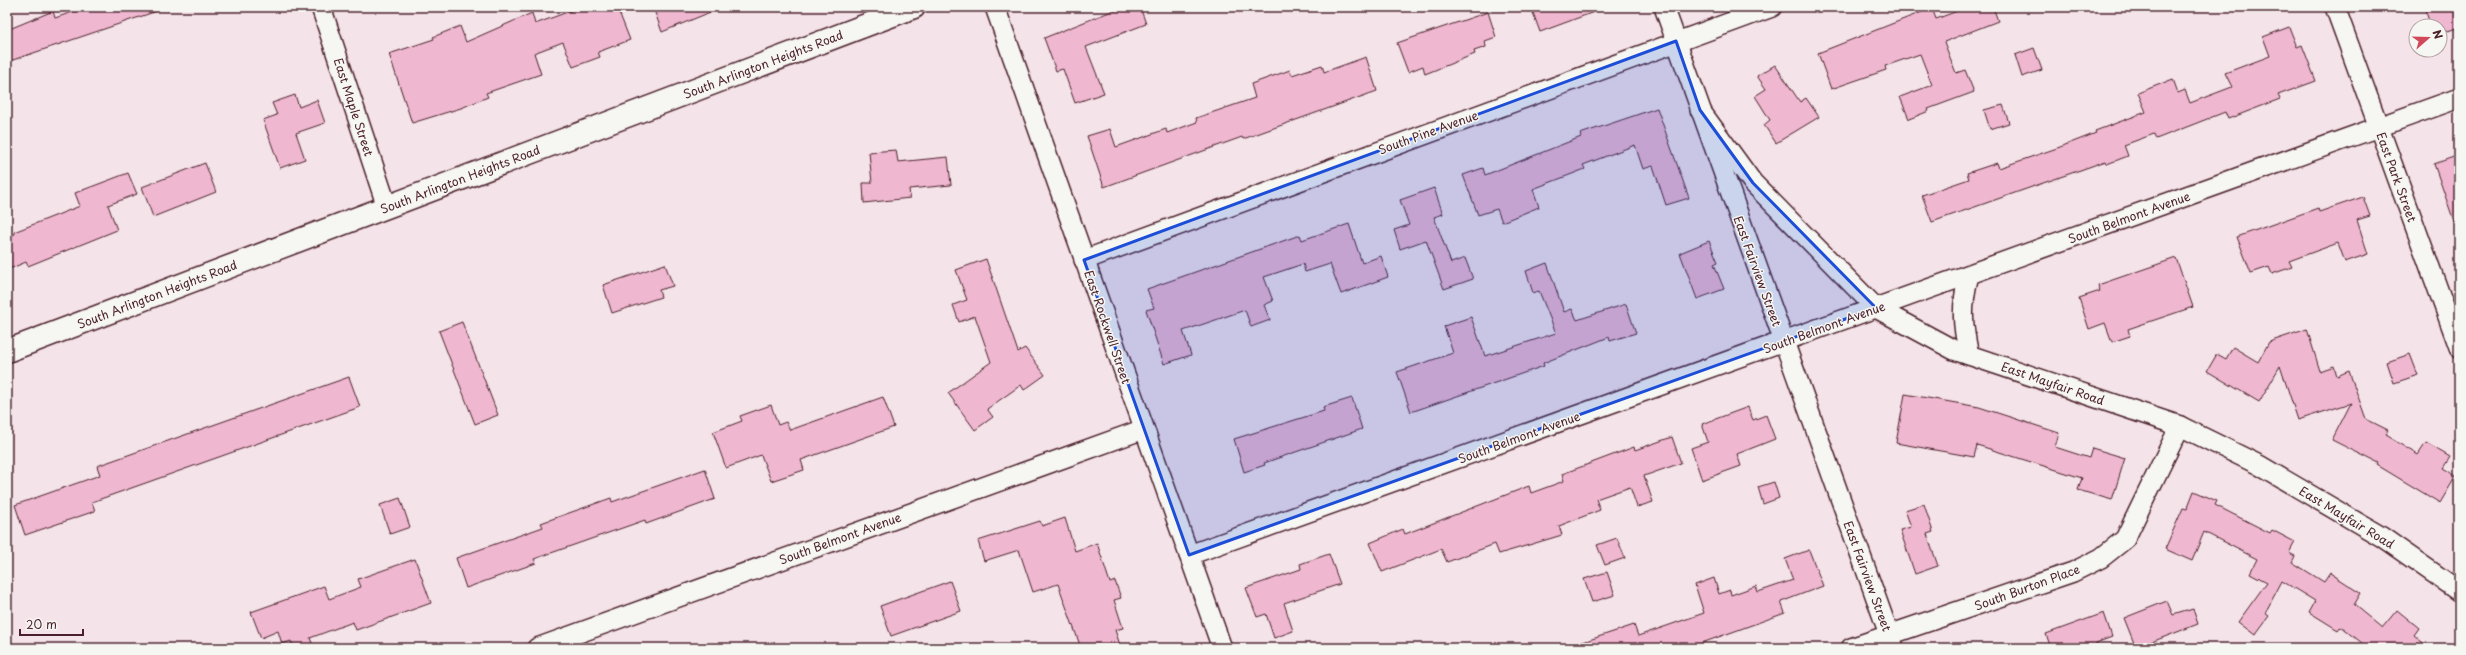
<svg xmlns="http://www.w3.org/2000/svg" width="2466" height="655" font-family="'Playpen Sans',sans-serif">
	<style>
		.building { fill: #efb8d0; stroke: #4a1f2b }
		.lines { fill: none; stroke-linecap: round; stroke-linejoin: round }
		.minor-casing { stroke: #4a1f2b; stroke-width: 22 }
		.secondary-casing { stroke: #4a1f2b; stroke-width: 25 }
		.minor { stroke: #f6f6f2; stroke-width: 19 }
		.secondary { stroke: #f6f6f2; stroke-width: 22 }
		.marked { fill: #1d4ed8; fill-opacity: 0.2; stroke: #1d4ed8; stroke-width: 3; stroke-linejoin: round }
		.labels { text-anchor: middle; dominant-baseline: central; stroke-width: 3; stroke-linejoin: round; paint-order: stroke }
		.street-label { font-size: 12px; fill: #4a1f2b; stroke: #f6f6f2 }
	</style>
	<rect width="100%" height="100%" fill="#f4e3e8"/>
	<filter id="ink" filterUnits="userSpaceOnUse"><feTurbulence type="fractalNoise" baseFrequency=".025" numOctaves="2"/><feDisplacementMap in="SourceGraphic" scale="8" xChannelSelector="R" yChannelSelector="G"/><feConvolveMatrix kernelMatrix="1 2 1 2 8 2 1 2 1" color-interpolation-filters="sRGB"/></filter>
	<g filter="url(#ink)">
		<g class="building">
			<path d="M 87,7 L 159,7 L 160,10 L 7,62 L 7,30 L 53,11 L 55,18 Z"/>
			<path d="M 581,7 L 617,7 L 630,40 L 598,52 L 600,57 L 573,67 L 563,42 L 534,53 L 541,74 L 486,93 L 488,97 L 461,108 L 412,123 L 389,54 L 434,39 L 433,37 L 460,26 L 466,42 L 532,13 L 535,24 Z"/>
			<path d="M 653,7 L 718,7 L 718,9 L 662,32 Z"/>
			<path d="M 1122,7 L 1140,7 L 1146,24 L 1086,47 L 1104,93 L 1075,103 L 1063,69 L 1056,71 L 1044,38 Z"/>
			<path d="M 1531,7 L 1602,7 L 1602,9 L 1540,32 Z"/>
			<path d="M 1968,7 L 1993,7 L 1998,21 L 1944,42 L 1956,73 L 1965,70 L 1974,92 L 1928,109 L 1929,111 L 1909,119 L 1900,97 L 1932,85 L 1920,54 L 1885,66 L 1886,70 L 1831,89 L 1818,53 L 1932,8 L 1936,19 Z"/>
			<path d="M 2424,7 L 2459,7 L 2459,27 L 2440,34 L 2440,26 L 2431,26 Z"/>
			<path d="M 1488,12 L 1496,37 L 1485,41 L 1486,47 L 1474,51 L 1475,54 L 1425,74 L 1423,66 L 1408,72 L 1397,43 Z"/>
			<path d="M 2289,27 L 2297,47 L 2302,45 L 2316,81 L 2278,95 L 2280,99 L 2228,119 L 2225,112 L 2156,139 L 2154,134 L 2124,145 L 2128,156 L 2107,164 L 2106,161 L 1932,222 L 1922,195 L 1969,179 L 1967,173 L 1997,163 L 1999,168 L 2060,147 L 2096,133 L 2095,131 L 2146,112 L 2138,93 L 2173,79 L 2178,93 L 2185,90 L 2190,103 L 2232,87 L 2225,73 L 2270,56 L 2263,37 Z"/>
			<path d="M 2034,48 L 2042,70 L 2022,77 L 2015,55 Z"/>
			<path d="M 1366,57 L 1377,91 L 1243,139 L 1242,137 L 1104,187 L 1087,136 L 1110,129 L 1116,147 L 1166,129 L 1167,133 L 1197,122 L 1196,118 L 1255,98 L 1251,84 L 1290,70 L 1292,75 L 1322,65 L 1324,72 Z"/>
			<path d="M 1775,65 L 1800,102 L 1806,98 L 1819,117 L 1776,143 L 1764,125 L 1770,120 L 1755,96 L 1766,89 L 1757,76 Z"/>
			<path d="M 295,95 L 299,107 L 317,100 L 325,123 L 296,133 L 305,159 L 280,168 L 263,120 L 277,115 L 272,103 Z"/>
			<path d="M 2003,105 L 2009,123 L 1990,129 L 1984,110 Z"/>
			<path d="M 1657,108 L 1689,198 L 1666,205 L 1653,166 L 1643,169 L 1635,145 L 1583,165 L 1585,169 L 1533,189 L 1539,207 L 1502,222 L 1497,209 L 1478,215 L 1463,175 L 1483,168 L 1485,175 L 1581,137 L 1580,134 Z"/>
			<path d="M 896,150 L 898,162 L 948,157 L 951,185 L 909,189 L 910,198 L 864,203 L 863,183 L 872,183 L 869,152 Z"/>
			<path d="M 2459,155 L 2459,227 L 2456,227 L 2434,164 Z"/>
			<path d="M 205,163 L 216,192 L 153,217 L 142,187 Z"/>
			<path d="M 128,173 L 137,194 L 108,205 L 117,230 L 28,266 L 26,262 L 7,270 L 7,237 L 15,234 L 14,232 L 80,206 L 75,193 Z"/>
			<path d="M 1434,188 L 1443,214 L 1434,217 L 1451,263 L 1465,258 L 1473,279 L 1444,289 L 1426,240 L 1400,249 L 1394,230 L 1409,225 L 1400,200 Z"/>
			<path d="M 2363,197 L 2370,216 L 2357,220 L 2368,254 L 2345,262 L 2338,243 L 2289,261 L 2292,267 L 2272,274 L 2269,267 L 2251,273 L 2237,237 L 2318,208 L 2319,212 Z"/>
			<path d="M 1349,224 L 1362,263 L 1381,256 L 1388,277 L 1341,294 L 1330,264 L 1305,272 L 1303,264 L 1264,277 L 1273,301 L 1264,305 L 1270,320 L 1251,327 L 1245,310 L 1183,331 L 1191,355 L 1164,364 L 1146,310 L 1154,308 L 1147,289 L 1300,235 L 1302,240 Z"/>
			<path d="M 1709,241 L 1718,262 L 1714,264 L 1724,289 L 1697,299 L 1680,253 Z"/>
			<path d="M 2176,258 L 2193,307 L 2128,329 L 2130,336 L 2112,342 L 2105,323 L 2089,329 L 2079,298 L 2100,291 L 2098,285 Z"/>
			<path d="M 986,259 L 1018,352 L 1025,348 L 1045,375 L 1024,390 L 1021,385 L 987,409 L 993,417 L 975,430 L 948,393 L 991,362 L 975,316 L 959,322 L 953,305 L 967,300 L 956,270 Z"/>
			<path d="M 1547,263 L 1564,312 L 1572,309 L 1577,320 L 1626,304 L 1636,333 L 1610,341 L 1609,337 L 1543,363 L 1544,366 L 1411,412 L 1397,372 L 1453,353 L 1444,326 L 1471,317 L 1485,356 L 1556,333 L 1539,291 L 1533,293 L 1526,271 Z"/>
			<path d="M 665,264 L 673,286 L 659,290 L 661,297 L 612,313 L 603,285 Z"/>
			<path d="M 462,322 L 498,415 L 475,424 L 439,331 Z"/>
			<path d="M 2307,329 L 2320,371 L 2334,366 L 2337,376 L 2349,371 L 2366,419 L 2388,430 L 2385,435 L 2418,455 L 2426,443 L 2450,457 L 2443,468 L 2456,476 L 2440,503 L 2377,465 L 2378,463 L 2332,440 L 2351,403 L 2298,420 L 2280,366 L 2259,402 L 2207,371 L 2217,354 L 2226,359 L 2233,347 L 2258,362 L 2269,342 Z"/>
			<path d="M 2410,354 L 2418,375 L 2394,383 L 2387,362 Z"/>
			<path d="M 349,377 L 360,407 L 92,502 L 95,511 L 25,535 L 15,505 L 100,475 L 97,466 Z"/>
			<path d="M 1905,394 L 1979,407 L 2059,433 L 2055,447 L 2089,458 L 2092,448 L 2125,458 L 2112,500 L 2078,490 L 2082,478 L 1977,445 L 1974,457 L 1896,443 Z"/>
			<path d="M 883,397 L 894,427 L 801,460 L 804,470 L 771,481 L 761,455 L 726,468 L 713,432 L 742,421 L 740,416 L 771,405 L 778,425 L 786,422 L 790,430 Z"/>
			<path d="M 1352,398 L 1362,429 L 1264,463 L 1265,465 L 1244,472 L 1234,439 L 1324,411 L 1323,407 Z"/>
			<path d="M 1748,407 L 1753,420 L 1766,415 L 1775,439 L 1737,454 L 1741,466 L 1702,480 L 1691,448 L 1708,442 L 1702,424 Z"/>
			<path d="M 1672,437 L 1681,463 L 1644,476 L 1653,502 L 1637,507 L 1630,487 L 1596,499 L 1600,510 L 1559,526 L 1562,535 L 1499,554 L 1495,544 L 1447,562 L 1441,549 L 1382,572 L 1370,543 L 1403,529 L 1405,534 L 1529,486 L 1531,493 L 1564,481 L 1562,474 L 1634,447 L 1635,450 Z"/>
			<path d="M 705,469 L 715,499 L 646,524 L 645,520 L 534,559 L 536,563 L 466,588 L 456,558 L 543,527 L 541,523 L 611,498 L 612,502 Z"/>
			<path d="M 1774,482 L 1779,498 L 1763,504 L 1758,487 Z"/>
			<path d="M 2194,491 L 2217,501 L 2215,505 L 2270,533 L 2272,530 L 2295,542 L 2289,553 L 2295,556 L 2292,562 L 2324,582 L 2330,573 L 2361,593 L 2354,605 L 2382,628 L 2397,610 L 2419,628 L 2414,635 L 2429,648 L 2368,648 L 2341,626 L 2338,630 L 2309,612 L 2315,601 L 2282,581 L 2265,613 L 2269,616 L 2255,635 L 2238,622 L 2267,582 L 2250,573 L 2257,559 L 2204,532 L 2192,561 L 2165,549 L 2183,508 L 2187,509 Z"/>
			<path d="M 400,498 L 410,527 L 390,534 L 380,505 Z"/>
			<path d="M 1924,504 L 1933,532 L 1927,534 L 1938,566 L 1915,574 L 1900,530 L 1911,527 L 1905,510 Z"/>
			<path d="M 1065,518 L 1075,551 L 1097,543 L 1110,583 L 1115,581 L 1121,598 L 1114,600 L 1123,628 L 1115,630 L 1121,648 L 1081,648 L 1058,584 L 1033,592 L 1019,550 L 984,561 L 978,541 L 1040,521 L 1042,526 Z"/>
			<path d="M 1617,538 L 1625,558 L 1605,565 L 1597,545 Z"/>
			<path d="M 1809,550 L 1823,586 L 1781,602 L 1785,613 L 1688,648 L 1575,648 L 1574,645 L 1634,625 L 1638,636 L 1704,613 L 1695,585 L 1714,578 L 1719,594 L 1730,590 L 1731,595 L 1756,586 L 1758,592 L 1793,580 L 1785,559 Z"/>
			<path d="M 1329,554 L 1340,584 L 1284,603 L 1293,631 L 1274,638 L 1266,614 L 1257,617 L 1246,588 L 1301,569 L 1300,564 Z"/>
			<path d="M 415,559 L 431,603 L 356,630 L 353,622 L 310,638 L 314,648 L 294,648 L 291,641 L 282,644 L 278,631 L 261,638 L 251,612 L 324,586 L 329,599 L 361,587 L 358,579 Z"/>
			<path d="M 1607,572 L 1615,595 L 1592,602 L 1584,579 Z"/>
			<path d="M 950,581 L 961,611 L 891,636 L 880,606 Z"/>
			<path d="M 2167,601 L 2173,615 L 2193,609 L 2198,624 L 2136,648 L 2124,618 Z"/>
			<path d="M 2104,613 L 2112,637 L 2096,643 L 2098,648 L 2051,648 L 2046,634 Z"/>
		</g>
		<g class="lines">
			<g class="minor-casing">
				<g id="minor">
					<path d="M 321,7 L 387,207"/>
					<path d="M 995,7 L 1222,648"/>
					<path d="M 1664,7 L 1894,648"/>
					<path d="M 2335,7 L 2459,347"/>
					<path d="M 1700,110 L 1753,183 L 1876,308 L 1954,350 L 2180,426 L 2259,465 L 2382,537 L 2459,591"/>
					<path d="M 1084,260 L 1772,7"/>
					<path d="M 1969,355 C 1962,324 1961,305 1969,275"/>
					<path d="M 1189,555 L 2459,98"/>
					<path d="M 537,648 L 1144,429"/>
					<path d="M 1851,648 L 2073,572 L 2101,558 L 2125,539 L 2180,426"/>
				</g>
			</g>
			<g class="secondary-casing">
				<path id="secondary" d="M 7,351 L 914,7"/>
			</g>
			<use href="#minor" class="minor"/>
			<use href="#secondary" class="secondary"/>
		</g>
	</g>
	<path class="marked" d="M 1676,41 L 1700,110 L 1753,183 L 1876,308 L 1189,555 L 1084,260 Z"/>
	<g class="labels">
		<g class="street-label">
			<text transform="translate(763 64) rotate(-21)">South Arlington Heights Road</text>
			<text transform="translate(354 107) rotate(72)">East Maple Street</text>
			<text transform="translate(1428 132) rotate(-20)">South Pine Avenue</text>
			<text transform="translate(2397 177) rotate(70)">East Park Street</text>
			<text transform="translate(460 179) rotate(-21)">South Arlington Heights Road</text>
			<text transform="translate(2129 217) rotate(-20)">South Belmont Avenue</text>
			<text transform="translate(1758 271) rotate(70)">East Fairview Street</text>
			<text transform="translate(157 294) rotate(-21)">South Arlington Heights Road</text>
			<text transform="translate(1108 327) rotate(71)">East Rockwell Street</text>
			<text transform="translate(1824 327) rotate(-20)">South Belmont Avenue</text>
			<text transform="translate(2053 383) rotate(19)">East Mayfair Road</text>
			<text transform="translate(1519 437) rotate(-20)">South Belmont Avenue</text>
			<text transform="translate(2347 517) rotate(31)">East Mayfair Road</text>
			<text transform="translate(840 538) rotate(-20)">South Belmont Avenue</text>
			<text transform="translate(1868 576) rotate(70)">East Fairview Street</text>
			<text transform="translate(2027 587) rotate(-20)">South Burton Place</text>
		</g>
	</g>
	<rect width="2466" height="655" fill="none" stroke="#f6f6f2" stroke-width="24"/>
	<rect x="12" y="12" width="2442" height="631" fill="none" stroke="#4a1f2b" stroke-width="1.5" filter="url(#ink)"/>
	<g transform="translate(2428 38) rotate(70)"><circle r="19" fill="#f6f6f2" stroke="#b1a0a2"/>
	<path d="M0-3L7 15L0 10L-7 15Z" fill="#d1495b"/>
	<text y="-6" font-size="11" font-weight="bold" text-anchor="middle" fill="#4a1f2b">N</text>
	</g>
	<path d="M20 629v6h63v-6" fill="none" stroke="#4a1f2b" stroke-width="2"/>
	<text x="26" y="629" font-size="12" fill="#4a1f2b" stroke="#f6f6f2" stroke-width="3" paint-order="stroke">20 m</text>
</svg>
